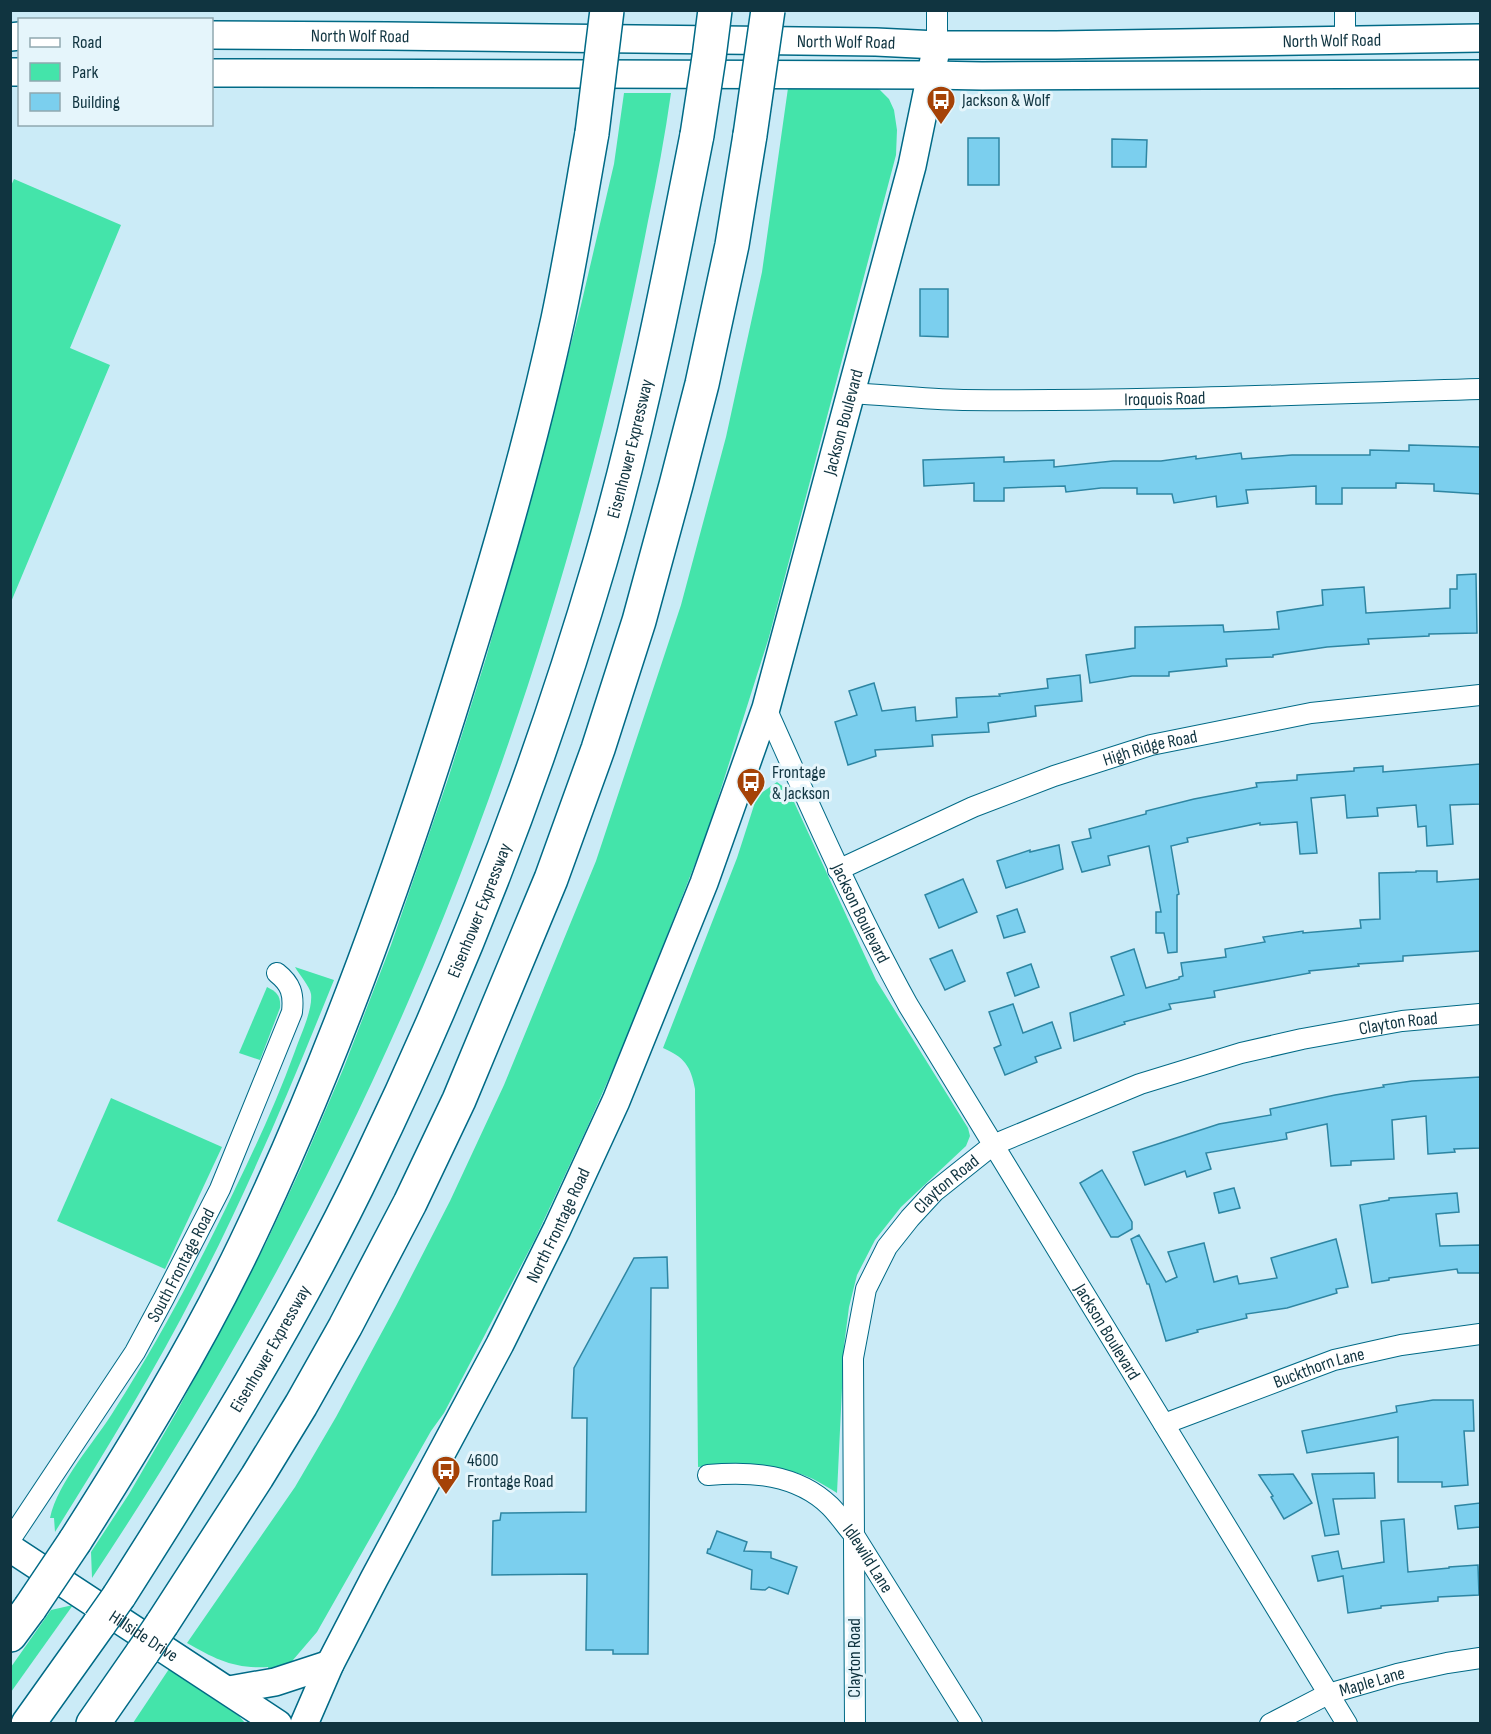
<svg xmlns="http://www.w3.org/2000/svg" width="1491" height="1734" font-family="'Sofia Sans Condensed',sans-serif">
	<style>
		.green { fill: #44e4aa }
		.building { fill: #7bcfee; stroke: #2e86a3; stroke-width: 1.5 }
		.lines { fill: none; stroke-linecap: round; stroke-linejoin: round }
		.minor-casing { stroke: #006a86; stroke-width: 22 }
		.secondary-casing { stroke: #006a86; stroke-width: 30 }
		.motorway-casing { stroke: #006a86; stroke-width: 36 }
		.minor { stroke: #fff; stroke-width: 20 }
		.secondary { stroke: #fff; stroke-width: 27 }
		.motorway { stroke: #fff; stroke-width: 33 }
		.motorway-bridge-casing { stroke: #006a86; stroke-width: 36; stroke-linecap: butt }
		.motorway-bridge { stroke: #fff; stroke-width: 33 }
		.labels { text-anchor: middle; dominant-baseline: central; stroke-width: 6; stroke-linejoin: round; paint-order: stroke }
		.street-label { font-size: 18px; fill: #103440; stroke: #e5f5fb }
		.poi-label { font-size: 18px; fill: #103440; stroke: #e5f5fb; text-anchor: start }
	</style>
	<rect width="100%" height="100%" fill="#cbebf7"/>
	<g class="green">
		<path d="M 789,81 L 868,84 L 880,90 L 889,99 L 894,110 L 897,130 L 896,155 L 769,637 L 707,833 L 629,1033 L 586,1130 L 535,1239 L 444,1413 L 431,1431 L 317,1632 L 287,1667 L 269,1673 L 268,1667 C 234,1669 215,1659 187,1643 L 295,1487 L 336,1417 L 396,1306 L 450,1201 L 504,1085 L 596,861 L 681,605 L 726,437 L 762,272 Z"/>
		<path d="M 624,93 L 671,93 C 665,136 657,178 648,221 C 635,289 620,357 603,425 C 561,592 508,757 444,916 C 351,1148 230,1370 92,1578 L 91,1552 L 129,1494 L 176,1413 L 266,1243 L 301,1168 L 344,1067 L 391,945 L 448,779 L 486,658 L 528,511 L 581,305 L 614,164 Z"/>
		<path d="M 14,179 L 121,225 L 70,348 L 110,365 L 11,602 L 10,188 Z"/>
		<path d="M 777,782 L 789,791 L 876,980 L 968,1128 L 970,1136 L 966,1146 L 901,1207 L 875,1240 L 857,1275 L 849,1307 L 844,1346 L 837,1493 C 829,1488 821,1483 813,1479 C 780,1463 734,1463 698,1467 L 695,1089 C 691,1066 684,1057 663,1048 L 737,858 L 757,796 Z"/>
		<path d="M 295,967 L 334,980 C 292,1084 249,1188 197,1288 C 154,1372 105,1452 55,1532 L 54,1518 L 50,1518 C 58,1481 95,1442 115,1409 C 160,1338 199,1265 235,1189 C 257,1144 278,1098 295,1051 C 300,1036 313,1010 311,994 C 310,987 299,974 295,967 Z"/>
		<path d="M 267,987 C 277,992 281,996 280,1008 L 260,1060 L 239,1053 Z"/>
		<path d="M 111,1098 L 222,1147 L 165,1269 L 57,1221 Z"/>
		<path d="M 73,1605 L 11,1692 L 11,1667 L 51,1610 Z"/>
		<path d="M 169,1669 L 239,1716 L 245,1723 L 133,1723 Z"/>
	</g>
	<g class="building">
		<rect x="968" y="138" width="31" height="47"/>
		<path d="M 1112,139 L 1147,140 L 1146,167 L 1112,167 Z"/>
		<path d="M 920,289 L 948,289 L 948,337 L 920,336 Z"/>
		<path d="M 1409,445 L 1480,447 L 1480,494 L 1434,491 L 1434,484 L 1396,483 L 1396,488 L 1342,488 L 1342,504 L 1316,504 L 1316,486 L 1246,490 L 1248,503 L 1217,507 L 1216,496 L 1174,503 L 1172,494 L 1137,494 L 1137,488 L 1101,488 L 1066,492 L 1065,486 L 1004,488 L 1004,501 L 974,501 L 974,483 L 924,486 L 923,460 L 1004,457 L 1004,462 L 1054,460 L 1054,467 L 1113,461 L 1161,461 L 1196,456 L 1196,459 L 1241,453 L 1242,459 L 1292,455 L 1370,455 L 1370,450 L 1409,451 Z"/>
		<path d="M 1476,574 L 1477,633 L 1429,634 L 1429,636 L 1368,639 L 1369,644 L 1327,647 L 1273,655 L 1273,657 L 1226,659 L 1227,666 L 1169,672 L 1169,676 L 1132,676 L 1090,683 L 1086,655 L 1135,648 L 1135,627 L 1223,625 L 1224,632 L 1279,629 L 1277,612 L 1323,605 L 1322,590 L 1364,587 L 1366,613 L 1450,608 L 1450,589 L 1457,589 L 1457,575 Z"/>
		<path d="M 1080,675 L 1082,701 L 1035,706 L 1036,716 L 988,723 L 989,732 L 932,735 L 933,746 L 875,750 L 876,756 L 848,765 L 835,722 L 857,715 L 849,691 L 874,683 L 882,711 L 915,707 L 916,721 L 957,717 L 956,698 L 1000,696 L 999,694 L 1048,688 L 1047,679 Z"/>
		<path d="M 1480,764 L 1480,804 L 1450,805 L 1453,844 L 1427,846 L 1426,826 L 1418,827 L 1416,805 L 1377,808 L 1378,816 L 1347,818 L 1345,795 L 1311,798 L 1317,853 L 1300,854 L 1297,822 L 1260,825 L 1260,823 L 1187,838 L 1188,842 L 1171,846 L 1179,894 L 1177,895 L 1177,952 L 1168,953 L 1164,933 L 1156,933 L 1156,912 L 1161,912 L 1149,846 L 1108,856 L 1110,865 L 1082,872 L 1072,842 L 1091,838 L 1089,829 L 1146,814 L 1146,811 L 1194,799 L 1257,787 L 1256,783 L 1297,780 L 1297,775 L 1354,771 L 1354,768 L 1383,766 L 1383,772 Z"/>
		<path d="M 1059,845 L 1063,869 L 1006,888 L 997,861 L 1030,850 L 1030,852 Z"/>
		<path d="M 1416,871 L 1437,871 L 1437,882 L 1480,879 L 1480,951 L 1403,956 L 1403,961 L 1358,964 L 1359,966 L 1309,971 L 1310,973 L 1214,991 L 1215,997 L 1169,1004 L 1171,1009 L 1124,1022 L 1125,1024 L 1074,1041 L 1070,1013 L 1124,995 L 1111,957 L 1134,949 L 1146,988 L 1179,979 L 1179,977 L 1183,976 L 1181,963 L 1226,957 L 1225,949 L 1265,942 L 1263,937 L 1303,931 L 1303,933 L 1361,928 L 1360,920 L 1380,919 L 1379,873 L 1416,872 Z"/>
		<path d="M 963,879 L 977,912 L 939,928 L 925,895 Z"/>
		<path d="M 1017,909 L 1025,932 L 1004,938 L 997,916 Z"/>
		<path d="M 952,950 L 965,981 L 945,990 L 930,959 Z"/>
		<path d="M 1031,964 L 1039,987 L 1015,996 L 1007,973 Z"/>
		<path d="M 1013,1004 L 1023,1033 L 1052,1022 L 1061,1048 L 1035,1057 L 1037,1062 L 1005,1075 L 994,1048 L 1001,1045 L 989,1012 Z"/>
		<path d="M 1480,1077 L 1480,1148 L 1454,1149 L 1455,1152 L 1428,1154 L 1426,1116 L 1392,1120 L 1394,1159 L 1351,1161 L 1351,1165 L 1331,1166 L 1327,1124 L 1286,1133 L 1287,1139 L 1206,1153 L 1211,1169 L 1187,1177 L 1185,1171 L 1145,1185 L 1133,1152 L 1219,1124 L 1271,1115 L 1270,1109 L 1335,1095 L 1384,1087 L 1383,1085 L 1412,1081 Z"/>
		<path d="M 1102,1170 L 1132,1222 L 1132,1229 L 1118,1237 L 1111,1237 L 1080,1183 Z"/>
		<path d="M 1234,1188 L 1240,1208 L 1219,1213 L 1214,1193 Z"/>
		<path d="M 1457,1193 L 1459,1212 L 1436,1214 L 1440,1246 L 1480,1245 L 1480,1273 L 1458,1273 L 1457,1269 L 1389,1278 L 1389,1280 L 1372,1283 L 1360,1205 L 1389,1200 L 1389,1198 Z"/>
		<path d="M 1139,1235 L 1166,1282 L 1177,1277 L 1168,1252 L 1204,1243 L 1214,1282 L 1237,1276 L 1239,1284 L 1277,1278 L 1271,1258 L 1336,1239 L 1348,1287 L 1336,1289 L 1337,1293 L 1287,1308 L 1246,1314 L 1247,1318 L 1197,1330 L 1198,1332 L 1166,1341 L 1149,1284 L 1147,1284 L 1131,1239 Z"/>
		<path d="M 667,1257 L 668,1288 L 651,1288 L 648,1654 L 613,1654 L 613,1650 L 586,1650 L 587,1574 L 492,1575 L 493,1521 L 500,1520 L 501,1513 L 586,1512 L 587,1418 L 572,1418 L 574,1368 L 634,1258 Z"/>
		<path d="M 1433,1400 L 1473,1400 L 1474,1431 L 1464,1431 L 1468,1485 L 1442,1487 L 1442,1482 L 1398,1482 L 1398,1437 L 1307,1453 L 1302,1431 L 1397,1412 L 1396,1406 Z"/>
		<path d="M 1374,1473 L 1375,1498 L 1333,1499 L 1339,1534 L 1325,1536 L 1312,1474 Z"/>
		<path d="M 1293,1474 L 1312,1503 L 1284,1519 L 1271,1497 L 1273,1496 L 1259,1475 Z"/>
		<path d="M 1480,1503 L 1480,1527 L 1458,1529 L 1455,1506 Z"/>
		<path d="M 1404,1519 L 1408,1572 L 1449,1568 L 1449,1567 L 1478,1565 L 1479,1595 L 1438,1597 L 1438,1601 L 1381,1606 L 1381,1608 L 1348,1613 L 1343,1576 L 1318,1581 L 1312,1556 L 1338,1551 L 1342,1569 L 1384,1562 L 1381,1521 Z"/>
		<path d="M 717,1531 L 747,1542 L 744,1551 L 771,1552 L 771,1558 L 797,1567 L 788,1594 L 769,1587 L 765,1590 L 751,1589 L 752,1570 L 707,1553 L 708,1549 L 710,1549 Z"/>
	</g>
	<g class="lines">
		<g class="minor-casing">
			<g id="minor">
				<path d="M 937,10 L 937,45"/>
				<path d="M 1345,10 L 1345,41"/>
				<path id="s1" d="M 850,393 C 887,395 925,399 963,400 C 1136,402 1308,394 1480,389"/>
				<path id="s2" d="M 766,708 C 811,809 855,909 908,1005 L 1347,1724"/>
				<path id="s3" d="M 838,870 L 973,807 L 1054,776 L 1151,745 L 1311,713 L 1480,695"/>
				<path id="s4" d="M 1164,1424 L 1334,1360 L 1401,1345 L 1480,1334"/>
				<path id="s5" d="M 708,1475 C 751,1471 797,1474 830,1506 C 839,1515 846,1526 854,1535 L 972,1724"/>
				<path id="s6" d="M 10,1540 L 135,1352 L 164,1298 L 220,1189 L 292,1012 C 294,994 291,984 277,973"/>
				<path id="s7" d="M 855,1724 L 853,1358 L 866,1289 L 887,1247 L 910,1218 L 934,1192 L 993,1145 L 1140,1084 L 1241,1053 L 1302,1039 L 1402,1021 L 1480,1014"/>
				<path id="s8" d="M 1270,1724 L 1328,1694 L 1397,1674 L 1447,1663 L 1480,1658"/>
			</g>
		</g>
		<g class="secondary-casing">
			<g id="secondary">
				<path id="s9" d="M 212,35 L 388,36 L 876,42 L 937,45 L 1056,45 L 1480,38"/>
				<path d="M 10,37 L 20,36"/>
				<path d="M 10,72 L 20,72"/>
				<path d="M 212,73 L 931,75 L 982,76 L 1480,74"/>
				<path id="s10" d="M 10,1548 L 278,1724"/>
				<path d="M 229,1690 L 275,1682 L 330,1664"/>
				<path id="s11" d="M 304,1724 L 330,1664 L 374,1579 L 500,1344 L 557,1229 L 616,1101 L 704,883 L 766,708 L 912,166 L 937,45"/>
			</g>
		</g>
		<g class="motorway-casing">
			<g id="motorway">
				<path d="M 75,1541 C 136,1445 196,1347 245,1245 C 327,1074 392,895 449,714 C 490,584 529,453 558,319 C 571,257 581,195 592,133"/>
				<path id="s12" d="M 119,1596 C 209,1455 297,1313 369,1162 C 462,969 540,767 600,562 C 641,421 669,278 697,135"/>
				<path d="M 162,1624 L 257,1477 L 301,1405 L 345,1327 L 410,1203 L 459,1100 L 551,879 L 598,749 L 639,621 L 676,485 L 702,384 L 732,245 L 750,135"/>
				<path d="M 10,1635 L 30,1608"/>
				<path d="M 28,1724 L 100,1623"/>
				<path d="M 93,1724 L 143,1652"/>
			</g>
		</g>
		<use href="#minor" class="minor"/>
		<use href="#secondary" class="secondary"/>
		<use href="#motorway" class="motorway"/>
		<g class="motorway-bridge-casing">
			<g id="motorway-bridge">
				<path d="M 592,133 L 607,10"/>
				<path d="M 697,135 L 709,57 L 715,10"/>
				<path d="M 750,135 L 768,10"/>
				<path d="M 30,1608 L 75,1541"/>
				<path d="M 100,1623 L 119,1596"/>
				<path d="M 143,1652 L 162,1624"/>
			</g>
		</g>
		<use href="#motorway-bridge" class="motorway-bridge"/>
	</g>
	<defs>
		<g id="bus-pin" transform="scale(1.5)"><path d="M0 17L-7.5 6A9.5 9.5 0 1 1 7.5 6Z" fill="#a54207" stroke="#e5f5fb"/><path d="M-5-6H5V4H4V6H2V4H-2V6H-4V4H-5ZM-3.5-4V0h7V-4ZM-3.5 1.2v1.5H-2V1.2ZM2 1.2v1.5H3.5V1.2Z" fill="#fff"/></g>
	</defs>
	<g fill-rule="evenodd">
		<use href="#bus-pin" x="941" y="100"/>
		<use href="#bus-pin" x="751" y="782"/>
		<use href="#bus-pin" x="446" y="1470"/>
	</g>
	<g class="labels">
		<g class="street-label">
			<text stroke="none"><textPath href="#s9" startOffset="148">North Wolf Road</textPath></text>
			<text stroke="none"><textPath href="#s9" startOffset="1120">North Wolf Road</textPath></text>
			<text stroke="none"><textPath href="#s9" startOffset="634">North Wolf Road</textPath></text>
			<text stroke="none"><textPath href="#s1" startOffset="315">Iroquois Road</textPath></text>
			<text stroke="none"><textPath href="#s11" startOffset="1414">Jackson Boulevard</textPath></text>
			<text stroke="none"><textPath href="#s12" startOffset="1262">Eisenhower Expressway</textPath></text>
			<text stroke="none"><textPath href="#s3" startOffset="336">High Ridge Road</textPath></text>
			<text stroke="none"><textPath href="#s12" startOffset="776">Eisenhower Expressway</textPath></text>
			<text stroke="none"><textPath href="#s2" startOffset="226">Jackson Boulevard</textPath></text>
			<text stroke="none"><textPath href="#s7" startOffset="1056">Clayton Road</textPath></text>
			<text stroke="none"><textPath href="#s7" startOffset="570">Clayton Road</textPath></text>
			<text stroke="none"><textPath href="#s11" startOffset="560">North Frontage Road</textPath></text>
			<text stroke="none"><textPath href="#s6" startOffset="324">South Frontage Road</textPath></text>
			<text stroke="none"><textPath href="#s2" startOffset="712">Jackson Boulevard</textPath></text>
			<text stroke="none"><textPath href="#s12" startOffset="290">Eisenhower Expressway</textPath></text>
			<text stroke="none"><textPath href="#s4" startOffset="165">Buckthorn Lane</textPath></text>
			<text stroke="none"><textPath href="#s5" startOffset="195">Idlewild Lane</textPath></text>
			<text stroke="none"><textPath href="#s10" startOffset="160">Hillside Drive</textPath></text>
			<text transform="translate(854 1658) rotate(-90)">Clayton Road</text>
			<text stroke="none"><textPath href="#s8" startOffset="111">Maple Lane</textPath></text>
		</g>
		<g class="poi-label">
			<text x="962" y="100">Jackson &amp; Wolf</text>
			<text x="772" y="772">Frontage<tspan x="772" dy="21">&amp; Jackson</tspan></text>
			<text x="467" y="1460">4600<tspan x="467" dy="21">Frontage Road</tspan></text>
		</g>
	</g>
	<rect width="1491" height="1734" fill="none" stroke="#103440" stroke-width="24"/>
	<rect x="18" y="18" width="195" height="108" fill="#e5f5fb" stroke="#90a8b0" stroke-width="1.5"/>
	<rect x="30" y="38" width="30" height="9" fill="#ffffff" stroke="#90a8b0" stroke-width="1.5"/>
	<text x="72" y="48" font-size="18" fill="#103440">Road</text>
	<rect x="30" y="63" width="30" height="18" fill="#44e4aa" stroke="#90a8b0" stroke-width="1.5"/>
	<text x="72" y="78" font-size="18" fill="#103440">Park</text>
	<rect x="30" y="93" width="30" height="18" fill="#7bcfee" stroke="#90a8b0" stroke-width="1.5"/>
	<text x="72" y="108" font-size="18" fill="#103440">Building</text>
</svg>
